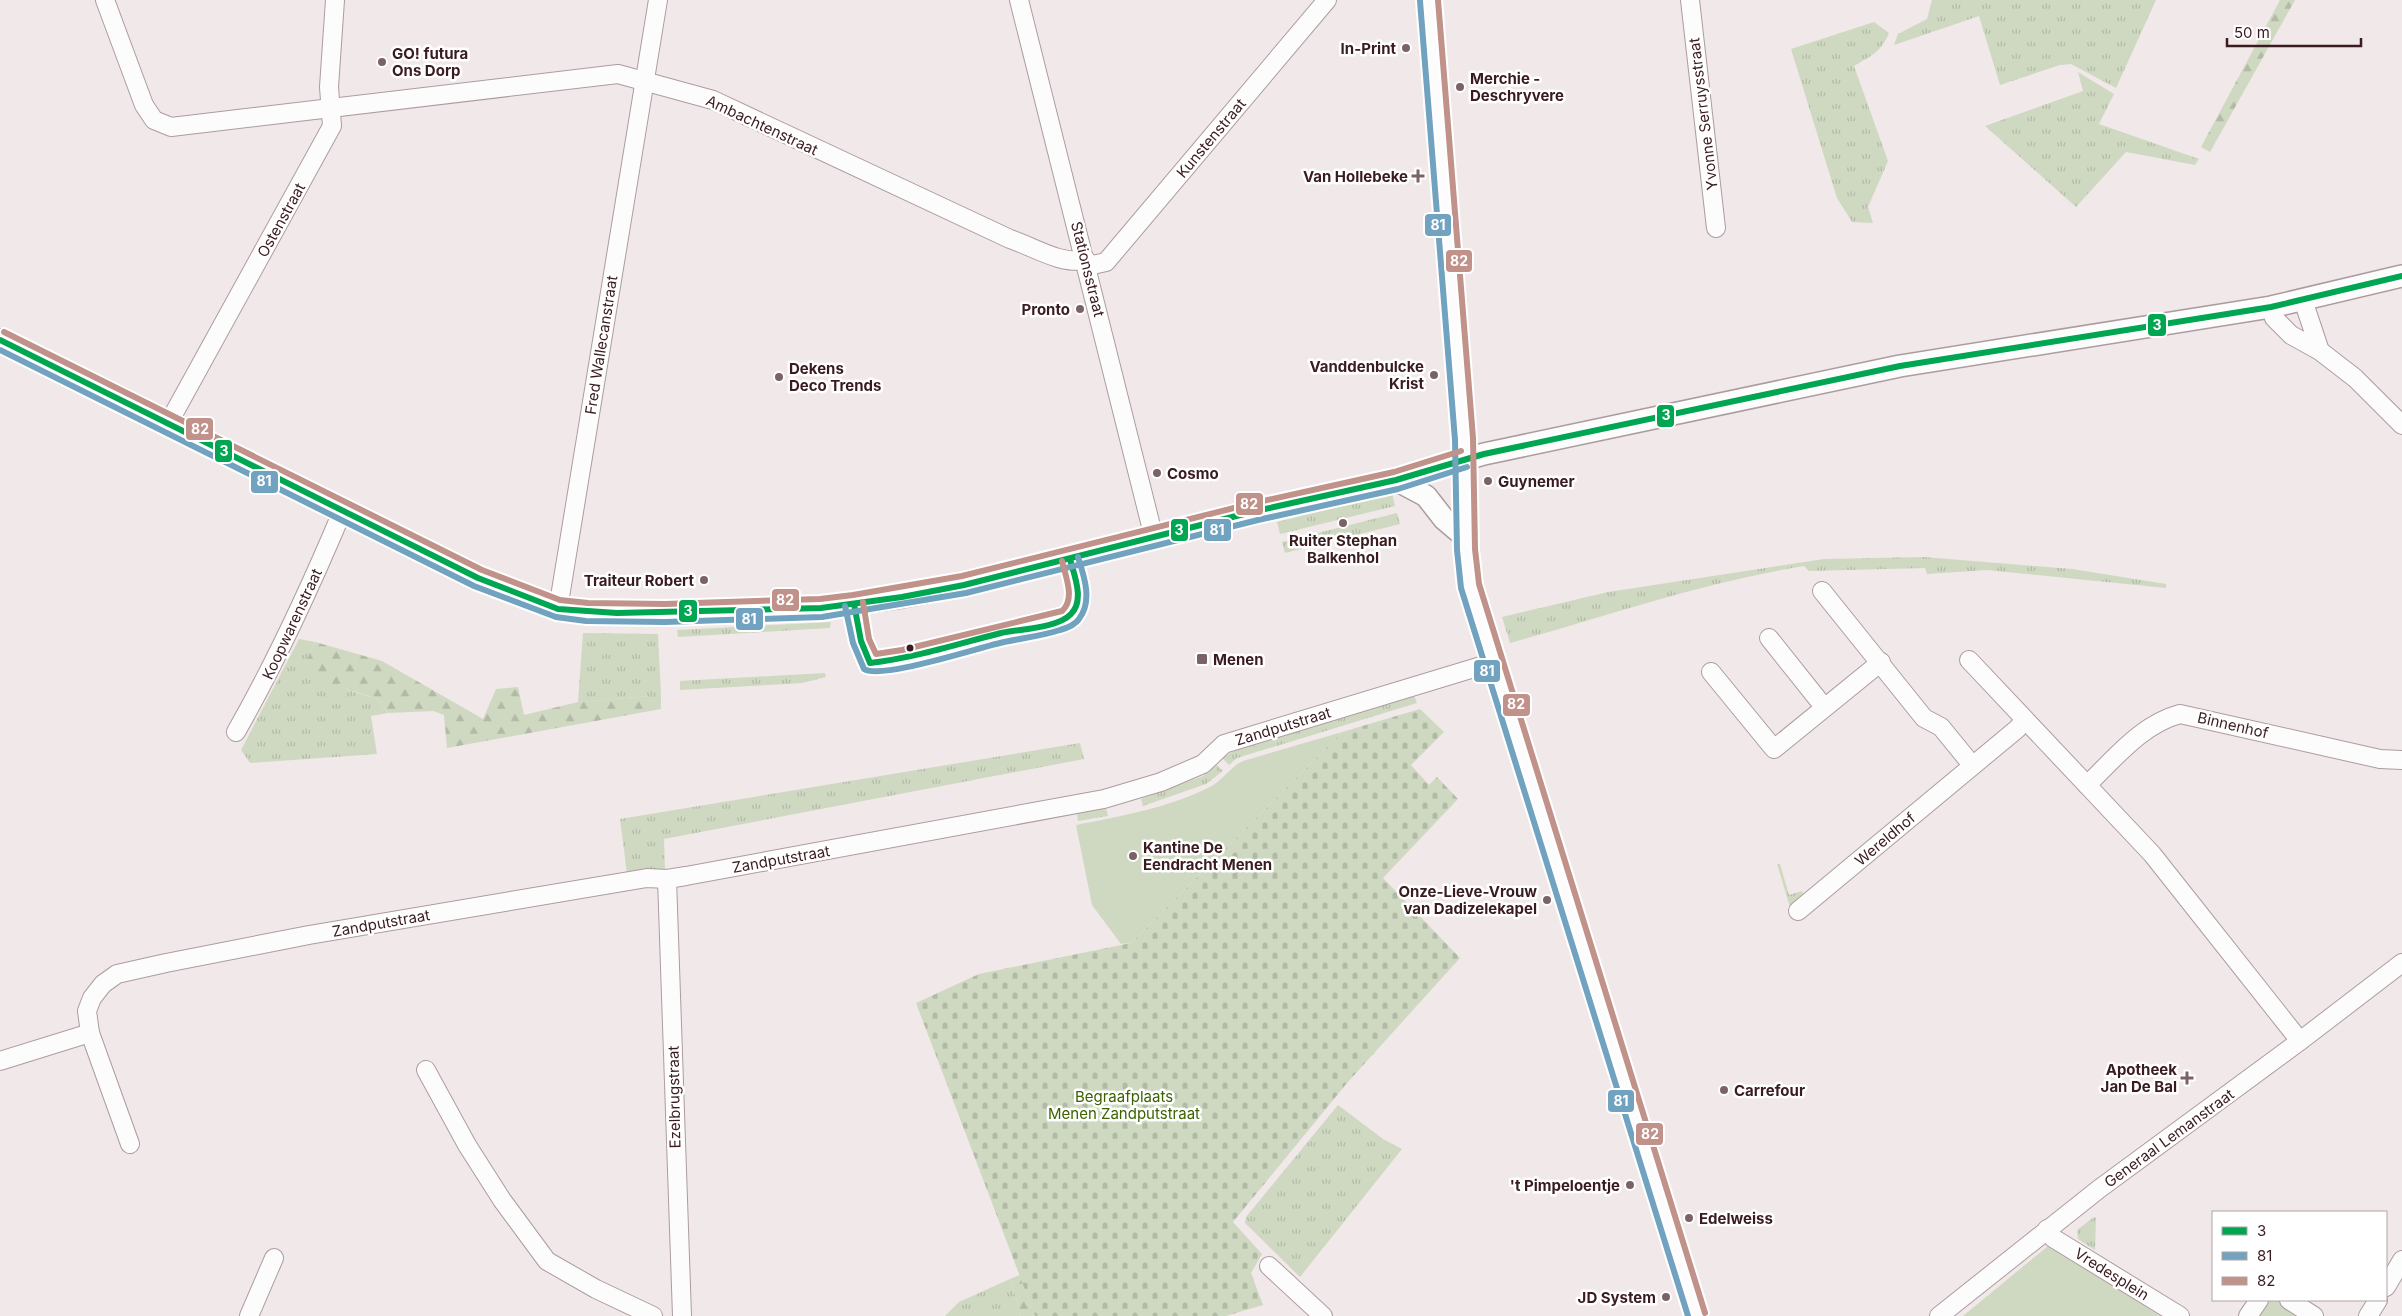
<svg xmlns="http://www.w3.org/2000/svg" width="2402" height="1316" font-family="Inter,sans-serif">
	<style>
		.grass { fill: url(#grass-tufts) }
		.forest { fill: url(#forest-firs) }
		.cemetery { fill: url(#cemetery-stones) }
		.green { fill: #cfd9c1 }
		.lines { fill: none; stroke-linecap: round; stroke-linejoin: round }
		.minor-casing { stroke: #ad9c9f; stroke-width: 20 }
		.tertiary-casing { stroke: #ad9c9f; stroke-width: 24 }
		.minor { stroke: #fdfcfc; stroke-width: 18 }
		.tertiary { stroke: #fdfcfc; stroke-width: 21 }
		.bus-1-casing { stroke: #fff; stroke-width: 10 }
		.bus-2-casing { stroke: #fff; stroke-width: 10 }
		.bus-3-casing { stroke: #fff; stroke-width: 10 }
		.bus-1 { stroke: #00a651; stroke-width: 6 }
		.bus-2 { stroke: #71a3c0; stroke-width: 6 }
		.bus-3 { stroke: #c0928a; stroke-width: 6 }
		.poi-dot { fill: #7a6366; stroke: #fff; stroke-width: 2 }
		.bus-dot { fill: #3a1c20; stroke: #fff; stroke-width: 2 }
		.labels { text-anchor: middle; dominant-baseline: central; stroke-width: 5; stroke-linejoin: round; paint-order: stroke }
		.poi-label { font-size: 15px; font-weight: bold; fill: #3a1c20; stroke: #fff; text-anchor: end }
		.street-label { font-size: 15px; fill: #3a1c20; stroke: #fff }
		.park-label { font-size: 15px; fill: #3b6201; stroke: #fff }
		.line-badge { stroke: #fff; stroke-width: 2 }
		.badge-label { font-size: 14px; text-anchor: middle; font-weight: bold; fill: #fff }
	</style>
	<defs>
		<pattern id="grass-tufts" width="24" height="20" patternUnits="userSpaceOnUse" patternTransform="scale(1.25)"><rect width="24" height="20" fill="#cfd9c1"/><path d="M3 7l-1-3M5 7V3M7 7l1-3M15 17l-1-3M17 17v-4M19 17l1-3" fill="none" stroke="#b2baa6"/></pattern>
		<pattern id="forest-firs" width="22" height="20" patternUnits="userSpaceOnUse" patternTransform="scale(1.25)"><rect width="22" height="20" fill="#cfd9c1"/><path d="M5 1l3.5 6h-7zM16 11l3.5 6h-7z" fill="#b2baa6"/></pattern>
		<pattern id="cemetery-stones" width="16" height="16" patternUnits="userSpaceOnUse" patternTransform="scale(1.25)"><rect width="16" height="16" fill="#cfd9c1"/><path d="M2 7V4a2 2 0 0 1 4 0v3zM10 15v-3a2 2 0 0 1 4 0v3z" fill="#b2baa6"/></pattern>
	</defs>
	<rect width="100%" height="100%" fill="#f1e8e9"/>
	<g class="grass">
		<path d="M 1932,0 L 2156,0 L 2116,88 L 2071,64 L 2060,65 L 2000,85 L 1979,16 L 1894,45 L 1898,34 L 1927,19 Z"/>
		<path d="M 1874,22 L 1889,33 C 1881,52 1871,56 1854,66 L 1888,161 L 1868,207 L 1873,223 L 1852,222 L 1837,198 L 1791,49 Z"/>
		<path d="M 2078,72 L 2114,94 L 2099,124 L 2199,159 L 2195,165 L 2126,152 L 2076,207 L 1985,126 L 2083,91 Z"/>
		<path d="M 1392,493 L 1395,506 L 1280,534 L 1277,522 Z"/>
		<path d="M 1397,513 L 1400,524 L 1285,553 L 1282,542 Z"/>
		<path d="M 1924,557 L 2072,569 L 2166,584 L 2166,588 L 1987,570 L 1927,574 L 1925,568 L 1809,571 L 1804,566 C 1704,582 1607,616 1510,643 L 1502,617 L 1608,592 L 1824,559 Z"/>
		<path d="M 831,622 L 830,628 L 678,637 L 677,630 Z"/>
		<path d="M 583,633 L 658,634 L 661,695 L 578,702 Z"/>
		<path d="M 299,639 L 315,642 L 305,663 L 348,690 L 378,699 L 388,713 L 371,716 L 377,754 L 250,763 L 241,750 Z"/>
		<path d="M 825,673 L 826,677 L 802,683 L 680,690 L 680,681 Z"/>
		<path d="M 1414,695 L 1417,703 L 1237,758 L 1229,765 L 1222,758 L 1239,748 Z"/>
		<path d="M 1080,743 L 1084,759 L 664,839 L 665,869 L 627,874 L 620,819 Z"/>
		<path d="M 1217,765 L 1223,771 L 1206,784 L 1143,806 L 1141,799 L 1203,776 Z"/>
		<path d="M 1106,808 L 1108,816 L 1078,821 L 1077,814 Z"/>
		<path d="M 1777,864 L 1780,864 L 1789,895 L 1802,891 L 1804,896 L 1790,907 Z"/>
		<path d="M 1338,1105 L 1383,1139 L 1402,1149 L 1300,1277 L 1245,1223 L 1246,1217 Z"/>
		<path d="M 2094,1217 L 2096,1218 L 2095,1250 L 2078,1239 L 2077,1230 Z"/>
		<path d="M 1010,1279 L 1021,1314 L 1019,1316 L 945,1316 L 959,1302 Z"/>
	</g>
	<g class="forest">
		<path d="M 2280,0 L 2295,0 L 2210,152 L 2201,147 Z"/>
		<path d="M 315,642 L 382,661 L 483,719 L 496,689 L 518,687 L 524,715 L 578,702 L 661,695 L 661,709 L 447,748 L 444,715 L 433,711 L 388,713 L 378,699 L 312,678 L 305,663 Z"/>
		<path d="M 1020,1275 L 1035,1316 L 1019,1316 L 1021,1314 L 1010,1279 Z"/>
	</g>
	<path class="cemetery" d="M 1420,709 L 1444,732 L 1411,765 L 1429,785 L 1437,777 L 1458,799 L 1383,878 L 1460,958 L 1347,1083 L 1233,1222 L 1262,1254 L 1251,1273 L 1263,1305 L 1226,1316 L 1035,1316 L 916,1003 L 979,974 L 1131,943 L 1342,732 Z"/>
	<g class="green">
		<path d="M 1342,732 L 1131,943 L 1121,944 L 1092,905 L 1076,825 C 1121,816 1168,808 1210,787 C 1223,780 1230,767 1243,761 Z"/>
		<path d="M 2048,1246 L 2060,1251 L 2160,1316 L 1963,1316 Z"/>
		<path d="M 2269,1300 L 2280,1300 L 2306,1316 L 2259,1316 Z"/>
	</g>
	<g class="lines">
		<g class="minor-casing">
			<g id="minor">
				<path d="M 105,0 L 144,105 L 154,120 L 171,127 L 618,74 L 713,100 L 1010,239 C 1034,247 1061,265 1086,260"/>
				<path d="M 1019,0 L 1154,538"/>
				<path d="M 1690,0 L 1716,228"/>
				<path d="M 1088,266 L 1106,262 L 1327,0"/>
				<path d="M 2303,300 L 2320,351"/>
				<path d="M 2271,307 L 2274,318 L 2291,335 L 2320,351 L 2355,378 L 2402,425"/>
				<path d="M 168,424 L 332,126 L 329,87 L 335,0"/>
				<path d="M 1822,591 L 1924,718 L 1941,727 L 1972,765"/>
				<path d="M 558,609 L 658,0"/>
				<path d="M 1769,638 L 1824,707"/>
				<path d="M 1969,660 L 2152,854 L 2300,1041"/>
				<path d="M 1711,672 L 1774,749 L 1881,662"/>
				<path d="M 236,732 C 277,660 310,588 342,512"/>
				<path d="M 2087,785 C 2115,758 2142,724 2180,714 L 2380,759 L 2402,760"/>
				<path d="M 667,879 L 682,1316"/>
				<path d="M 1798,911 L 2017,729 L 2025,720"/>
				<path d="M 0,1061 L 90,1033"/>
				<path d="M 426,1070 L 467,1145 L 502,1200 L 547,1261 L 596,1289 L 653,1316"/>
				<path d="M 130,1144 L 90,1033 L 87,1011 L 92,998 L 103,984 L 117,974 L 166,963 L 309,935 L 647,878 L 667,879 L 686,876 L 1104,799 L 1161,782 L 1203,764 L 1224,744 L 1494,662"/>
				<path d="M 2047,1229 L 2053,1238 L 2180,1316"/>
				<path d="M 1269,1266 L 1323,1316"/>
				<path d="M 2386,1287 L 2402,1260"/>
				<path d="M 2289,1300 L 2314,1316"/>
				<path d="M 249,1316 L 274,1258"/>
				<path d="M 1939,1316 L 2099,1189 L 2300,1041 L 2402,963"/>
				<path d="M 2248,1316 L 2259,1300"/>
				<path d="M 2368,1316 L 2378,1300"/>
			</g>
		</g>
		<g class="tertiary-casing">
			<g id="tertiary">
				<path d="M 1429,0 C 1439,146 1452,292 1464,439 C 1468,488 1461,537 1470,586 L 1697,1316"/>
				<path d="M 0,340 L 478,578 L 558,609 L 617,613 L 821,608 L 902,597 L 964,585 L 1256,511 L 1396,480 L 1484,454 L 1900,366 L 2271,307 L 2402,276"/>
				<path d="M 1396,480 L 1426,496 L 1444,519 L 1464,536"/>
			</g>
		</g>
		<use href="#minor" class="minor"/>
		<use href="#tertiary" class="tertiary"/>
		<g class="bus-1-casing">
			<g id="bus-1">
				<path d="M 0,340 L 478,578 L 558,609 L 617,613 L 821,608 L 902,597 L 964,585 L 1256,511 L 1396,480 L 1484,454 L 1900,366 L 2271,307 L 2402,276"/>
				<path d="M 854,604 L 861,641 L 870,663 C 915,658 957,644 1001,633 C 1020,629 1058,628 1071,614 C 1085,600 1074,575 1070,559"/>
			</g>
		</g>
		<g class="bus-2-casing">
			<g id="bus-2">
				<path d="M 1420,1 L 1455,440 L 1457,550 L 1461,588 L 1688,1316"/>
				<path d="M 0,350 L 474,586 L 556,617 L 586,621 L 665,622 L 822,617 L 966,593 L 1258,520 L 1398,489 L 1467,467"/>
				<path d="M 845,606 L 853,643 L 864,669 C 881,680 980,647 1004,642 C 1023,638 1042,636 1060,630 C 1067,628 1075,625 1079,619 C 1093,601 1084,576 1078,557"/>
			</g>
		</g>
		<g class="bus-3-casing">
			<g id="bus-3">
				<path d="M 1438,0 L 1473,438 L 1475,549 L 1479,584 L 1705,1313"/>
				<path d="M 4,332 L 482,570 L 560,600 L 588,603 L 665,604 L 820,599 L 853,595 L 962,576 L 1254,503 L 1394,472 L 1461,451"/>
				<path d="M 863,602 L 869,639 L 876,654 L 902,650 L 1062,611 C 1076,599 1065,575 1062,561"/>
			</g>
		</g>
		<use href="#bus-1" class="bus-1"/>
		<use href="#bus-2" class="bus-2"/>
		<use href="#bus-3" class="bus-3"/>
	</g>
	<g class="poi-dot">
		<circle cx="1406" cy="48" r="5"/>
		<circle cx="382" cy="62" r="5"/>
		<circle cx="1460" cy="87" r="5"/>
		<path d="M1415.5 168.5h5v5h5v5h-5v5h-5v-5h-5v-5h5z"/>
		<circle cx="1080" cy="309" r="5"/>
		<circle cx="1434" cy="375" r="5"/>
		<circle cx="779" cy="377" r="5"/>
		<circle cx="1157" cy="473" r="5"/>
		<circle cx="1488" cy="481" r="5"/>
		<circle cx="1343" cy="523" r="5"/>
		<circle cx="704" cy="580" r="5"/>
		<rect x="1196" y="653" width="12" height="12" rx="2.5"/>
		<circle cx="1133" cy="856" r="5"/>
		<circle cx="1547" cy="900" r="5"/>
		<path d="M2184.5 1070.5h5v5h5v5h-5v5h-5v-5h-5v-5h5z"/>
		<circle cx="1724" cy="1090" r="5"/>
		<circle cx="1630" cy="1185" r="5"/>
		<circle cx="1689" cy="1218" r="5"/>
		<circle cx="1666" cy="1297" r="5"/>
	</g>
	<circle class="bus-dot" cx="910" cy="648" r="4.5"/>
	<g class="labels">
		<g class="poi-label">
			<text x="1396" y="48">In-Print</text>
			<text x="392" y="53" text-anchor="start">GO! futura<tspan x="392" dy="17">Ons Dorp</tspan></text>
			<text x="1470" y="78" text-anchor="start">Merchie -<tspan x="1470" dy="17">Deschryvere</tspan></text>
			<text x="1408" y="176">Van Hollebeke</text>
			<text x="1070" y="309">Pronto</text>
			<text x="1424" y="366">Vanddenbulcke<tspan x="1424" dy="17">Krist</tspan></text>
			<text x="789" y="368" text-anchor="start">Dekens<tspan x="789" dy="17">Deco Trends</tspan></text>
			<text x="1167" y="473" text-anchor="start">Cosmo</text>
			<text x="1498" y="481" text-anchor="start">Guynemer</text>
			<text x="1343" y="540" text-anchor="middle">Ruiter Stephan<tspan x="1343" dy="17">Balkenhol</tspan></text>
			<text x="694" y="580">Traiteur Robert</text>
			<text x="1213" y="659" text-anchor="start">Menen</text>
			<text x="1143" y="847" text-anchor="start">Kantine De<tspan x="1143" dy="17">Eendracht Menen</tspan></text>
			<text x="1537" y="891">Onze-Lieve-Vrouw<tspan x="1537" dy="17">van Dadizelekapel</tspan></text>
			<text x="2177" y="1069">Apotheek<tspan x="2177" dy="17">Jan De Bal</tspan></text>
			<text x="1734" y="1090" text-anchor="start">Carrefour</text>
			<text x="1620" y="1185">'t Pimpeloentje</text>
			<text x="1699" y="1218" text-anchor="start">Edelweiss</text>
			<text x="1656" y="1297">JD System</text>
		</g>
		<g class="street-label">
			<text transform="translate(1703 114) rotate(-97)">Yvonne Serruysstraat</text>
			<text transform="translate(762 125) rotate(25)">Ambachtenstraat</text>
			<text transform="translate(1211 138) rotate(-50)">Kunstenstraat</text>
			<text transform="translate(281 220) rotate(-61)">Ostenstraat</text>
			<text transform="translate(1088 269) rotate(76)">Stationsstraat</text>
			<text transform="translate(601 345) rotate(-81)">Fred Wallecanstraat</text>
			<text transform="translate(292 624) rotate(-65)">Koopwarenstraat</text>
			<text transform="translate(2233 725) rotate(13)">Binnenhof</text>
			<text transform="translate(1283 726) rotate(-17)">Zandputstraat</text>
			<text transform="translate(1885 839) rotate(-40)">Wereldhof</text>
			<text transform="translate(781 859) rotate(-10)">Zandputstraat</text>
			<text transform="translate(381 923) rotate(-10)">Zandputstraat</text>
			<text transform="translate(674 1097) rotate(-91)">Ezelbrugstraat</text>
			<text transform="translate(2169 1138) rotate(-36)">Generaal Lemanstraat</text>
			<text transform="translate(2112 1274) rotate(32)">Vredesplein</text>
		</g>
		<g class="park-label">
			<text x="1124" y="1096">Begraafplaats<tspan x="1124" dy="17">Menen Zandputstraat</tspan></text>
		</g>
	</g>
	<g class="line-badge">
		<rect x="1424" y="213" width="28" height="24" rx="5" fill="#71a3c0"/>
		<rect x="1445" y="249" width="28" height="24" rx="5" fill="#c0928a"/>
		<rect x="2147" y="313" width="20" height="24" rx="5" fill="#00a651"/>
		<rect x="1656" y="404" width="19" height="24" rx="5" fill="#00a651"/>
		<rect x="185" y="417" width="29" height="24" rx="5" fill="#c0928a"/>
		<rect x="214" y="439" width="19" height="24" rx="5" fill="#00a651"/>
		<rect x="250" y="470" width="29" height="24" rx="5" fill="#71a3c0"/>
		<rect x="1235" y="492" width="29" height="24" rx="5" fill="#c0928a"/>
		<rect x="1203" y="518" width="29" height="24" rx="5" fill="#71a3c0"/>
		<rect x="1170" y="518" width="19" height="24" rx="5" fill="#00a651"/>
		<rect x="771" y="588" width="29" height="24" rx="5" fill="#c0928a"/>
		<rect x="678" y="599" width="20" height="24" rx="5" fill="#00a651"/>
		<rect x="735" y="607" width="29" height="24" rx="5" fill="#71a3c0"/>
		<rect x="1473" y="659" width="28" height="24" rx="5" fill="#71a3c0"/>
		<rect x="1502" y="693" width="29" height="24" rx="5" fill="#c0928a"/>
		<rect x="1607" y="1089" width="28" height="24" rx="5" fill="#71a3c0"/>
		<rect x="1635" y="1122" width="29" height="24" rx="5" fill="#c0928a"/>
	</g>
	<g class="badge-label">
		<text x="1438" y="230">81</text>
		<text x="1459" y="266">82</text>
		<text x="2157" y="330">3</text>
		<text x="1666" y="420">3</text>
		<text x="200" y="434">82</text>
		<text x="224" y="456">3</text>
		<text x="264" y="486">81</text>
		<text x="1249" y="509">82</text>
		<text x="1217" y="535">81</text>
		<text x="1179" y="535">3</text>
		<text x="785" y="605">82</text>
		<text x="688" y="616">3</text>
		<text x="749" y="624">81</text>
		<text x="1487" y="676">81</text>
		<text x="1516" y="709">82</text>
		<text x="1621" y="1106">81</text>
		<text x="1650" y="1139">82</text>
	</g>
	<rect x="2212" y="1211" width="175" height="90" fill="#ffffff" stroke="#b0a4a6"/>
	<rect x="2222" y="1227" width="25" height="8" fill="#00a651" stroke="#b0a4a6"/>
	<text x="2257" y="1236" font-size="15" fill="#3a1c20">3</text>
	<rect x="2222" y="1252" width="25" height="8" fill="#71a3c0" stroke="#b0a4a6"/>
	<text x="2257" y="1261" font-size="15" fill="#3a1c20">81</text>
	<rect x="2222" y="1277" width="25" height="8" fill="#c0928a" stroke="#b0a4a6"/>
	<text x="2257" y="1286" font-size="15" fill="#3a1c20">82</text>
	<path d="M2227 38v8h134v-8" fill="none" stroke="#3a1c20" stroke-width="2.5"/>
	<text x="2234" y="38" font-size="15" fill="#3a1c20" stroke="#ffffff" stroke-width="4" paint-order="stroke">50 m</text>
</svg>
